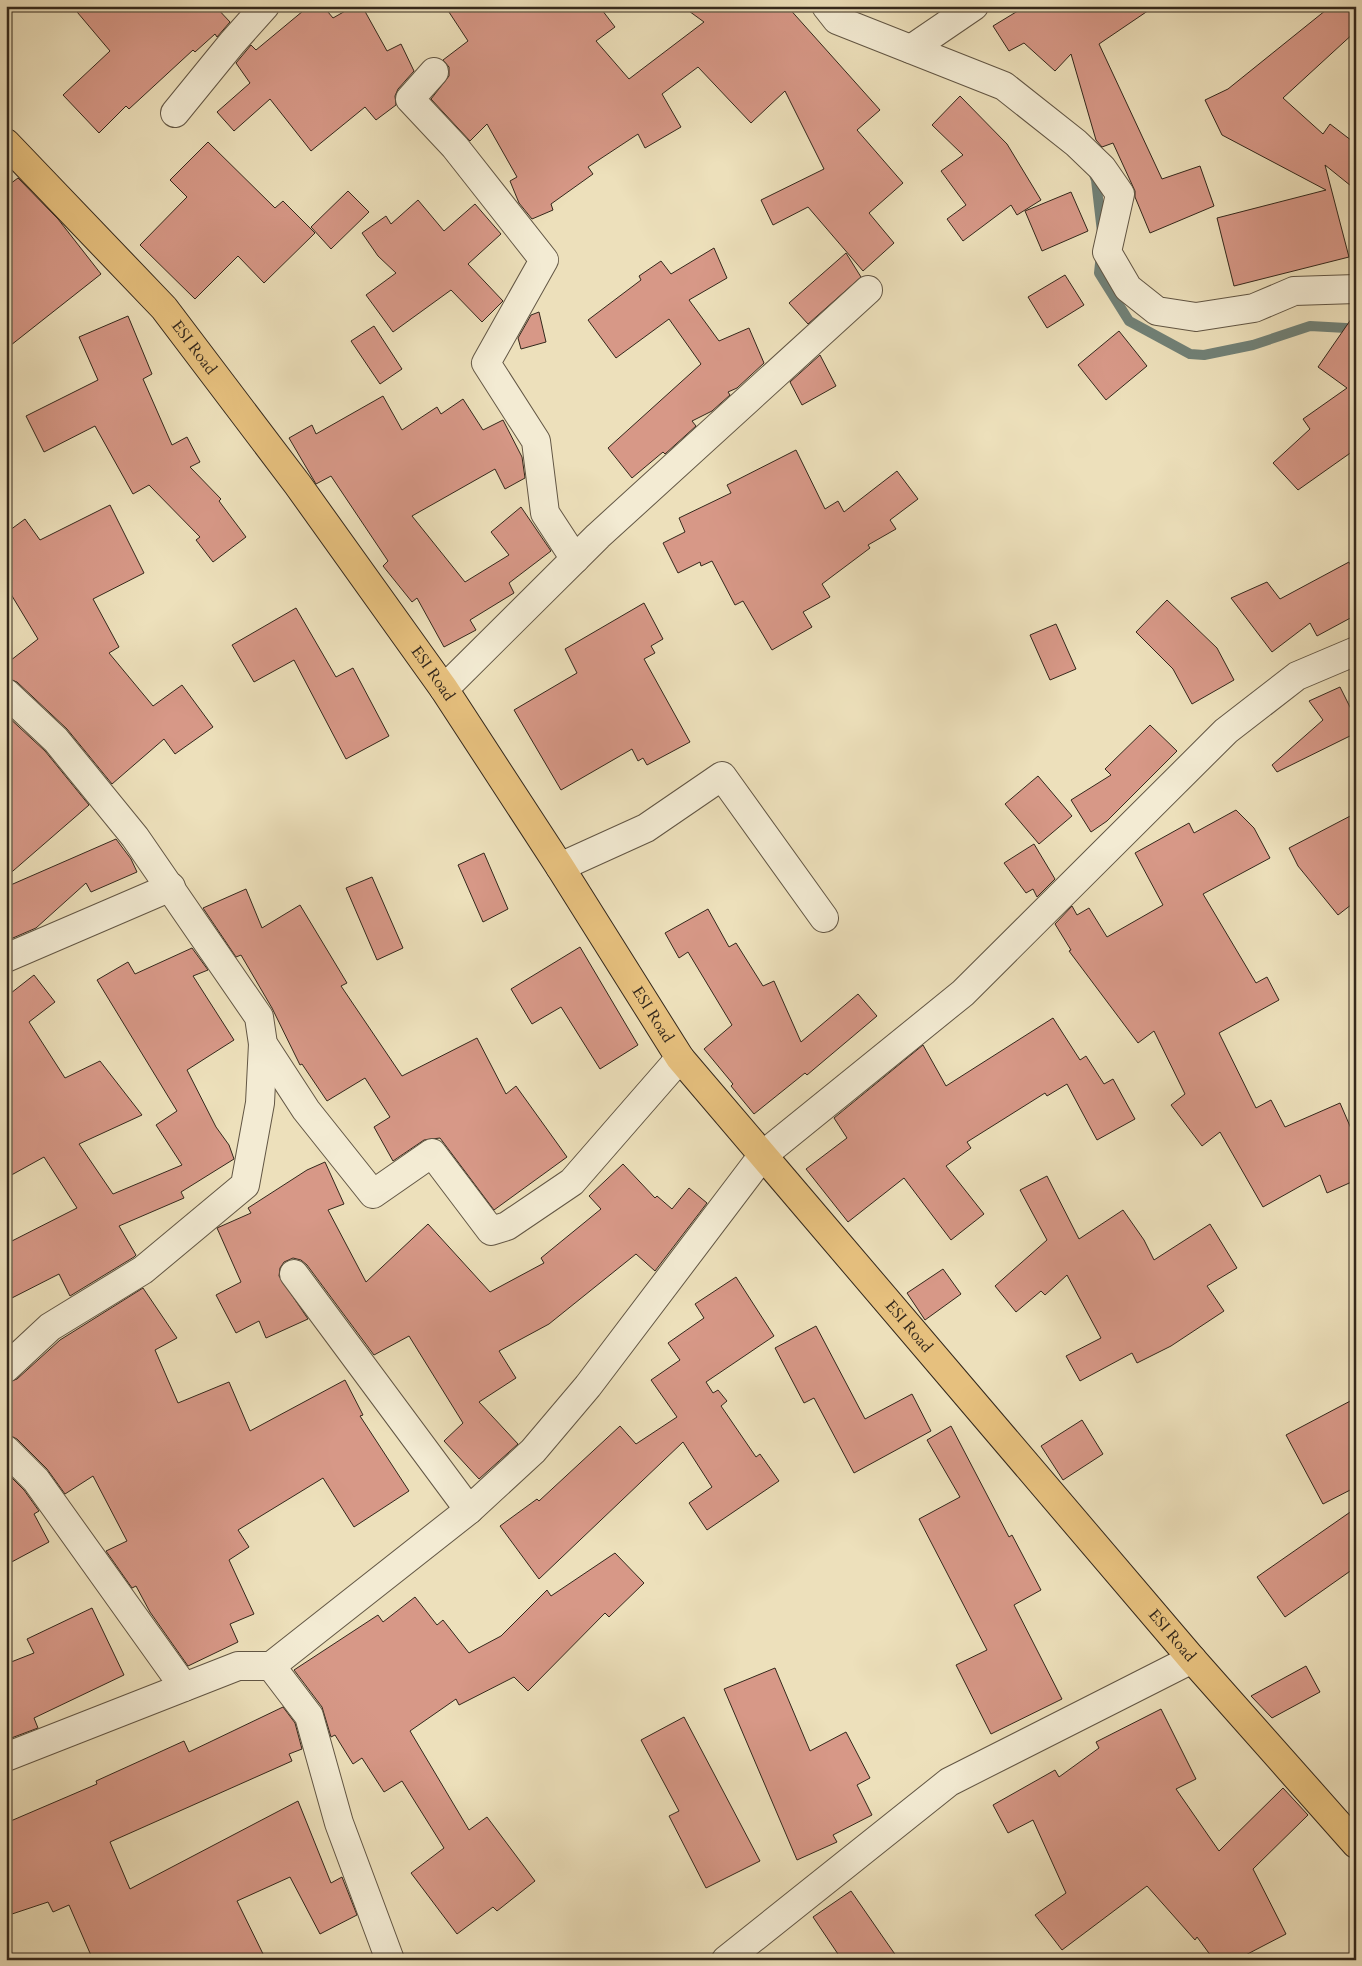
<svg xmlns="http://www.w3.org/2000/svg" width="1362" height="1966" font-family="Cardo,serif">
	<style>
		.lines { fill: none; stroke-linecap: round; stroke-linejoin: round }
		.stream { stroke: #718177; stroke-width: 10 }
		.building { fill: #d79887; stroke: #34281c }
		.minor-casing { stroke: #625644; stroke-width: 30 }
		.major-casing { stroke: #34281c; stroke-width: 30 }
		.minor { stroke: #f3ebd3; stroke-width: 28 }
		.major { stroke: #e6c07e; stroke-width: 28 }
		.labels { text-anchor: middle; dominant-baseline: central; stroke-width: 5; stroke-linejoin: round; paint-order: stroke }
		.street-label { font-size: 16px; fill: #34281c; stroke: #f3ebd3 }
	</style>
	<rect width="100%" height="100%" fill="#ede0bb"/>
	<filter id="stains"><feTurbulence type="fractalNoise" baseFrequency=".004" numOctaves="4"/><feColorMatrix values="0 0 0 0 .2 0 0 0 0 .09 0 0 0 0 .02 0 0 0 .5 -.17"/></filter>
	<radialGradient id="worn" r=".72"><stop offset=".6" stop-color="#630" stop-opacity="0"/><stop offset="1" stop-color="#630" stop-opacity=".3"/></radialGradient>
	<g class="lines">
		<g class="stream">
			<path d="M 1093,172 L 1096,180 L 1102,232"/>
			<path d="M 1101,254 L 1099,273 L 1129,321 L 1190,354 L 1204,355 L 1253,345 L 1310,326 L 1346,328"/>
		</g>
	</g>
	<g class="building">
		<path d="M 72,6 L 215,6 L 230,22 L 217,37 L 215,34 L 195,52 L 193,50 L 129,109 L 126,106 L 99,133 L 63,95 L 110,51 Z"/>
		<path d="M 309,6 L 323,6 L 333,18 L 354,6 L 362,6 L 387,51 L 401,44 L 414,71 L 398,89 L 395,96 L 396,105 L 376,120 L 365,107 L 311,151 L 270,99 L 234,131 L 217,112 L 250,83 L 236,63 L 251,45 L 256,50 Z"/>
		<path d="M 445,6 L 599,6 L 615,27 L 596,41 L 629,79 L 704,22 L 682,6 L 787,6 L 880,110 L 857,130 L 903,183 L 869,213 L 894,243 L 863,271 L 808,207 L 773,225 L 761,200 L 824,169 L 785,91 L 751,123 L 698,67 L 662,94 L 681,127 L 645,148 L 638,134 L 588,167 L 593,174 L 551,204 L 553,210 L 532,219 L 519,203 L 510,181 L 517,177 L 487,124 L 470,141 L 431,99 L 449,76 L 449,67 L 443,60 L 468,41 Z"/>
		<path d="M 1026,6 L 1155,6 L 1099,44 L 1162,179 L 1200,166 L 1214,206 L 1150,233 L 1135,197 L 1135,191 L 1113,143 L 1102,147 L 1096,140 L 1071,54 L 1055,71 L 1024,43 L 1009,51 L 993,26 Z"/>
		<path d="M 1331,6 L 1356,6 L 1356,31 L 1283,98 L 1323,134 L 1330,124 L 1356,144 L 1356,190 L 1325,165 L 1349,257 L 1234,286 L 1217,218 L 1326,190 L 1222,135 L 1205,100 L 1228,89 Z"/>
		<path d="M 960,96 L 1007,144 L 1041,200 L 1017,215 L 1011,205 L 963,241 L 947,219 L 966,205 L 941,171 L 963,155 L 932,125 Z"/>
		<path d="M 208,142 L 275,208 L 283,201 L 315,233 L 264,283 L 238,256 L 195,299 L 140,245 L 187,197 L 170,180 Z"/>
		<path d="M 18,178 L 58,219 L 101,274 L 6,349 L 6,187 Z"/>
		<path d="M 348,191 L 369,212 L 331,249 L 311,227 Z"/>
		<path d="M 1071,192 L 1088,231 L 1042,251 L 1025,211 Z"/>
		<path d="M 418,200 L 444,231 L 475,204 L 501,234 L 468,264 L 503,301 L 482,322 L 451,290 L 393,332 L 366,295 L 396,273 L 378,256 L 362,233 L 386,216 L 391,224 Z"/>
		<path d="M 714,248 L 727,278 L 689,300 L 719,341 L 749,328 L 764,363 L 737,388 L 728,392 L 730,395 L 712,411 L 692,421 L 696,426 L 665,454 L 663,452 L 632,478 L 608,448 L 701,364 L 669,319 L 616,358 L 588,320 L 641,280 L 639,276 L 661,261 L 671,274 Z"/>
		<path d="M 846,253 L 861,277 L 808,324 L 789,303 Z"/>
		<path d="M 1065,275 L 1084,305 L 1047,328 L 1028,297 Z"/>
		<path d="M 539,312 L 546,342 L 521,349 L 518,338 L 531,315 Z"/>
		<path d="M 1356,312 L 1356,449 L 1298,490 L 1273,463 L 1310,429 L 1303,419 L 1347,388 L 1318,367 Z"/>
		<path d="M 128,316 L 152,374 L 143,379 L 172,445 L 187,437 L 200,462 L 190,467 L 221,499 L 219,501 L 246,537 L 213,562 L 196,540 L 200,537 L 149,485 L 133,494 L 95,426 L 44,452 L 26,416 L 98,380 L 79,337 Z"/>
		<path d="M 374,326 L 402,369 L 380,384 L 351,341 Z"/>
		<path d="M 1119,331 L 1147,366 L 1106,400 L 1078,365 Z"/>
		<path d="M 820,355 L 836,386 L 802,405 L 790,382 Z"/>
		<path d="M 383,396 L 402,430 L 437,407 L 441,414 L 463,399 L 483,430 L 503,420 L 522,457 L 525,478 L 505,489 L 495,469 L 412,516 L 465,582 L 509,555 L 491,532 L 521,507 L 551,551 L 509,583 L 514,593 L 470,620 L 476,630 L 444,647 L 417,598 L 412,602 L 383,566 L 388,561 L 331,476 L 316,484 L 289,438 L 312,425 L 316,434 Z"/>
		<path d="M 796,450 L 825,509 L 838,501 L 844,512 L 897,471 L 918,499 L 890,520 L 896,529 L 868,545 L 870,548 L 822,584 L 830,597 L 803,612 L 812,627 L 772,650 L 743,601 L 735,605 L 712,561 L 701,566 L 700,562 L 678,573 L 663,543 L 685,532 L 679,518 L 731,493 L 727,485 Z"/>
		<path d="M 110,505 L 144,573 L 93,599 L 119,647 L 109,653 L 153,706 L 182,685 L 213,727 L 175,754 L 164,739 L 112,784 L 67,729 L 17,682 L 6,678 L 6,664 L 38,639 L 6,586 L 6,533 L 25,519 L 40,540 Z"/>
		<path d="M 1349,562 L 1356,577 L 1356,615 L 1317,636 L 1310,623 L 1272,652 L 1231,598 L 1267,582 L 1280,599 Z"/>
		<path d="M 1167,600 L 1217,648 L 1234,680 L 1192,704 L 1173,669 L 1136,632 Z"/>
		<path d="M 644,603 L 663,639 L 651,646 L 655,653 L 644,659 L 690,742 L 647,765 L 643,758 L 638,761 L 632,749 L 561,790 L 514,710 L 577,673 L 565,649 Z"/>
		<path d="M 296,608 L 336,677 L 353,668 L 389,736 L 346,759 L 294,660 L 254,682 L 232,645 Z"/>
		<path d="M 1056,624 L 1076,669 L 1050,680 L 1030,635 Z"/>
		<path d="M 1340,687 L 1356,719 L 1356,733 L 1277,772 L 1272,765 L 1323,720 L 1309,701 Z"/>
		<path d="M 6,715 L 45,751 L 89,805 L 6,877 Z"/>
		<path d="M 1150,725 L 1177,751 L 1107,821 L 1091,832 L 1071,800 L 1111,775 L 1105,769 Z"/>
		<path d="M 1038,776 L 1072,816 L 1039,844 L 1005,804 Z"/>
		<path d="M 1236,810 L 1254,828 L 1270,858 L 1203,894 L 1256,983 L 1267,977 L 1279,1000 L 1219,1033 L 1256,1108 L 1271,1100 L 1285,1127 L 1340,1103 L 1356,1140 L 1356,1180 L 1327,1193 L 1320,1175 L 1263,1207 L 1220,1132 L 1202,1146 L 1171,1105 L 1185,1094 L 1154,1031 L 1138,1043 L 1069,951 L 1071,950 L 1055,924 L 1072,906 L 1077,915 L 1089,908 L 1107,937 L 1163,905 L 1135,853 L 1189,823 L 1194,833 Z"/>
		<path d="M 1356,813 L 1356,901 L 1338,915 L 1298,866 L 1289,848 Z"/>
		<path d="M 116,839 L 131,859 L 137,872 L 91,892 L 86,883 L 36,928 L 6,941 L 6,887 Z"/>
		<path d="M 1034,844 L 1055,879 L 1037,897 L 1033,889 L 1026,893 L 1004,863 Z"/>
		<path d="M 484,853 L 508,909 L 483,922 L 458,865 Z"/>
		<path d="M 372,877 L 403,948 L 377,960 L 346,888 Z"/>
		<path d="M 246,889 L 262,928 L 300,905 L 347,983 L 341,986 L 402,1076 L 477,1038 L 506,1094 L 516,1086 L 567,1157 L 494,1210 L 440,1138 L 424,1140 L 393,1161 L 374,1127 L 390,1117 L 365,1078 L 327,1101 L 302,1064 L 300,1065 L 272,1008 L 241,955 L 236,957 L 203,908 Z"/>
		<path d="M 708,909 L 729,947 L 736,943 L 763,986 L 774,981 L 801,1042 L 858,994 L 877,1016 L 807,1075 L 805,1073 L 754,1114 L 731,1086 L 733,1084 L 704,1049 L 732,1025 L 688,952 L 679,958 L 665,933 Z"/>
		<path d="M 580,947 L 638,1045 L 600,1069 L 561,1007 L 532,1024 L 511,989 Z"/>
		<path d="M 192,948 L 208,970 L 193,976 L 234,1040 L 187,1070 L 216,1127 L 229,1145 L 234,1159 L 181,1192 L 184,1198 L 119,1226 L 136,1255 L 134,1257 L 70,1296 L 59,1274 L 6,1301 L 6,1244 L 77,1208 L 44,1157 L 6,1178 L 6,986 L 11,993 L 34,975 L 55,1002 L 29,1022 L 65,1078 L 100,1061 L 142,1115 L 79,1144 L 113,1194 L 182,1165 L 156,1125 L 177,1111 L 97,980 L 128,962 L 135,974 Z"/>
		<path d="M 1053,1018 L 1080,1060 L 1086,1056 L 1104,1084 L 1113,1079 L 1135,1119 L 1097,1140 L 1067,1084 L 1047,1096 L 1045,1093 L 967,1142 L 971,1148 L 946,1166 L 984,1214 L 951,1240 L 904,1178 L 848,1222 L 806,1169 L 847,1138 L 834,1118 L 923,1045 L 946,1086 Z"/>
		<path d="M 325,1162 L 344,1204 L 328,1210 L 366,1282 L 428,1224 L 490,1292 L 544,1263 L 541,1258 L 601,1209 L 589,1196 L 623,1164 L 655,1198 L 657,1196 L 672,1209 L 689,1188 L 707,1203 L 655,1271 L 636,1254 L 549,1324 L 499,1351 L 516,1378 L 479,1402 L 518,1444 L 479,1479 L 444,1441 L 463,1423 L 409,1336 L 374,1355 L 307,1265 L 301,1260 L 293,1258 L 284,1262 L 280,1268 L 279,1276 L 308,1319 L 266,1338 L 259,1321 L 236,1333 L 216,1295 L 241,1282 L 217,1228 L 251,1213 L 248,1208 L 307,1170 Z"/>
		<path d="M 1047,1176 L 1079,1239 L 1123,1210 L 1144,1240 L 1154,1260 L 1210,1224 L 1237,1268 L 1207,1286 L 1224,1311 L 1171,1346 L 1137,1363 L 1132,1353 L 1080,1381 L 1066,1356 L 1101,1338 L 1067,1275 L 1045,1295 L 1041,1291 L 1016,1312 L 995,1286 L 1047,1240 L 1020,1190 Z"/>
		<path d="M 943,1269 L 961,1294 L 925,1320 L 907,1293 Z"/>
		<path d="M 736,1277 L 774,1336 L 706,1382 L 713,1393 L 718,1390 L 727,1401 L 721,1406 L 756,1457 L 760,1454 L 779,1481 L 707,1530 L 689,1503 L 712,1487 L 683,1442 L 539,1579 L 500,1526 L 537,1499 L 539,1501 L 620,1426 L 636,1444 L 677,1417 L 651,1380 L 680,1360 L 668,1343 L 704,1318 L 695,1304 Z"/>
		<path d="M 143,1288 L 177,1338 L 155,1350 L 178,1403 L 229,1382 L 250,1431 L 345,1380 L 363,1415 L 360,1416 L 409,1491 L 354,1527 L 323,1478 L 238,1530 L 249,1547 L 229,1560 L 254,1614 L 230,1624 L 238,1642 L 188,1666 L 150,1612 L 136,1586 L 132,1588 L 106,1551 L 127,1541 L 93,1476 L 65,1494 L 47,1469 L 17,1439 L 9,1435 L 6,1430 L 6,1383 L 17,1379 L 60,1340 Z"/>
		<path d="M 816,1326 L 865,1419 L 912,1394 L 931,1431 L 854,1473 L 814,1398 L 804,1403 L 775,1348 Z"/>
		<path d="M 1356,1398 L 1356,1487 L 1323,1504 L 1286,1435 Z"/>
		<path d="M 1082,1420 L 1103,1454 L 1063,1480 L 1041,1446 Z"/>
		<path d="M 951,1426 L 1009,1537 L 1012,1535 L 1041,1590 L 1014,1605 L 1062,1699 L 991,1734 L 956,1665 L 987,1650 L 919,1519 L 960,1497 L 927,1440 Z"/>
		<path d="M 6,1472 L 24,1490 L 39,1511 L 34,1514 L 49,1542 L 6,1565 Z"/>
		<path d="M 1356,1508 L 1356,1567 L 1285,1617 L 1257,1577 Z"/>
		<path d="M 615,1553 L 644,1583 L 609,1617 L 605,1613 L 528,1691 L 514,1677 L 459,1705 L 456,1699 L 410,1731 L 469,1830 L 487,1817 L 535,1881 L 497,1911 L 493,1907 L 457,1934 L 411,1873 L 444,1848 L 402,1781 L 384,1792 L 362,1758 L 353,1764 L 335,1735 L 331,1737 L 322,1707 L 294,1670 L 378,1615 L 383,1622 L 415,1597 L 437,1625 L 443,1620 L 469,1653 L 501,1636 L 547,1590 L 551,1596 Z"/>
		<path d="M 92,1608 L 124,1675 L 34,1718 L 38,1728 L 6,1740 L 6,1664 L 34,1653 L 27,1639 Z"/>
		<path d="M 1306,1666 L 1320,1692 L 1272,1718 L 1251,1696 Z"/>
		<path d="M 775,1668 L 810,1751 L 846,1732 L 870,1778 L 857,1785 L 872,1815 L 833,1835 L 837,1842 L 797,1860 L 724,1689 Z"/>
		<path d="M 283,1707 L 295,1723 L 302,1749 L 289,1754 L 292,1761 L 110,1842 L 130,1889 L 298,1801 L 331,1883 L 342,1877 L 357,1915 L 320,1934 L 290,1877 L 237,1901 L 266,1960 L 93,1960 L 69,1905 L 53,1912 L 48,1902 L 6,1916 L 6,1823 L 97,1784 L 96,1781 L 184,1741 L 189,1752 Z"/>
		<path d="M 1161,1709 L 1196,1779 L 1176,1789 L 1219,1851 L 1283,1788 L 1308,1815 L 1253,1869 L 1286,1934 L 1236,1960 L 1214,1960 L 1197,1937 L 1195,1940 L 1147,1886 L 1062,1950 L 1035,1915 L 1066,1893 L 1033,1820 L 1008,1833 L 993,1805 L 1055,1770 L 1059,1777 L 1099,1748 L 1096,1742 Z"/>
		<path d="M 684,1717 L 760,1861 L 706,1888 L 669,1816 L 679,1811 L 641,1740 Z"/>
		<path d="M 851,1891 L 885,1940 L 899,1960 L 842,1960 L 813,1917 Z"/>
	</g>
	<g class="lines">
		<g class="minor-casing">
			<g id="minor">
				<path d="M 826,6 L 837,20 L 1004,86 L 1076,143 L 1102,168 L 1120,194 L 1107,252 L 1128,288 L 1157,311 L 1196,317 L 1254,308 L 1294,291 L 1356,289"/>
				<path d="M 911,49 L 974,6"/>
				<path d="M 434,72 L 410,99 L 455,147 L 544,260 L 486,363 L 536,441 L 545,513 L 575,559"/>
				<path d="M 175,113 L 232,43 L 265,6"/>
				<path d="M 444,689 L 598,536 L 868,290"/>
				<path d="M 6,693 L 56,740 L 135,837 L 259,1017 L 263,1044 L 306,1110 L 373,1194 L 432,1153 L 491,1231 L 507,1226 L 572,1182 L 680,1058"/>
				<path d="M 560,867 L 646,828 L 722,776 L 824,918"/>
				<path d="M 6,958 L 171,887"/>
				<path d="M 294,1274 L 469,1510"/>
				<path d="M 6,1368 L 50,1327 L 143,1270 L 245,1185 L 260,1103 L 263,1044"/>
				<path d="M 6,1450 L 36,1480 L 184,1687"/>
				<path d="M 271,1666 L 309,1716 L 339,1823 L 390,1960"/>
				<path d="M 6,1757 L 238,1666 L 271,1666 L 469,1510 L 533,1451 L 588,1386 L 763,1155 L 963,993 L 1226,731 L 1297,676 L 1356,651"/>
				<path d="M 726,1960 L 949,1782 L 1192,1659"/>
			</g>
		</g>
		<g class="major-casing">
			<g id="major">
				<path id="s1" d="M 6,143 L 164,308 L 298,485 L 444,689 L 560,867 L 680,1058 L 1192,1659 L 1356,1844"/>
			</g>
		</g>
		<use href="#minor" class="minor"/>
		<use href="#major" class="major"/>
	</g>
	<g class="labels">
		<g class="street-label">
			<text stroke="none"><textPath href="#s1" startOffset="278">ESI Road</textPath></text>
			<text stroke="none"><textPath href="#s1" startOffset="682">ESI Road</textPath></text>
			<text stroke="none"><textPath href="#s1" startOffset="1088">ESI Road</textPath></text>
			<text stroke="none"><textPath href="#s1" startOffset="1492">ESI Road</textPath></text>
			<text stroke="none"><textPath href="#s1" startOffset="1898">ESI Road</textPath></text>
		</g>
	</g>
	<rect width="1362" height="1966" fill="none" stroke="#ede0bb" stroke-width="25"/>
	<rect x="8" y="8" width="1347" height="1951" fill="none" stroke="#34281c" stroke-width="2.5"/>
	<rect x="12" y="12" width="1337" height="1941" fill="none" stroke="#34281c"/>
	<rect width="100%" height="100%" filter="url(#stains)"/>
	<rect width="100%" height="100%" fill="url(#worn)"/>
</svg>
